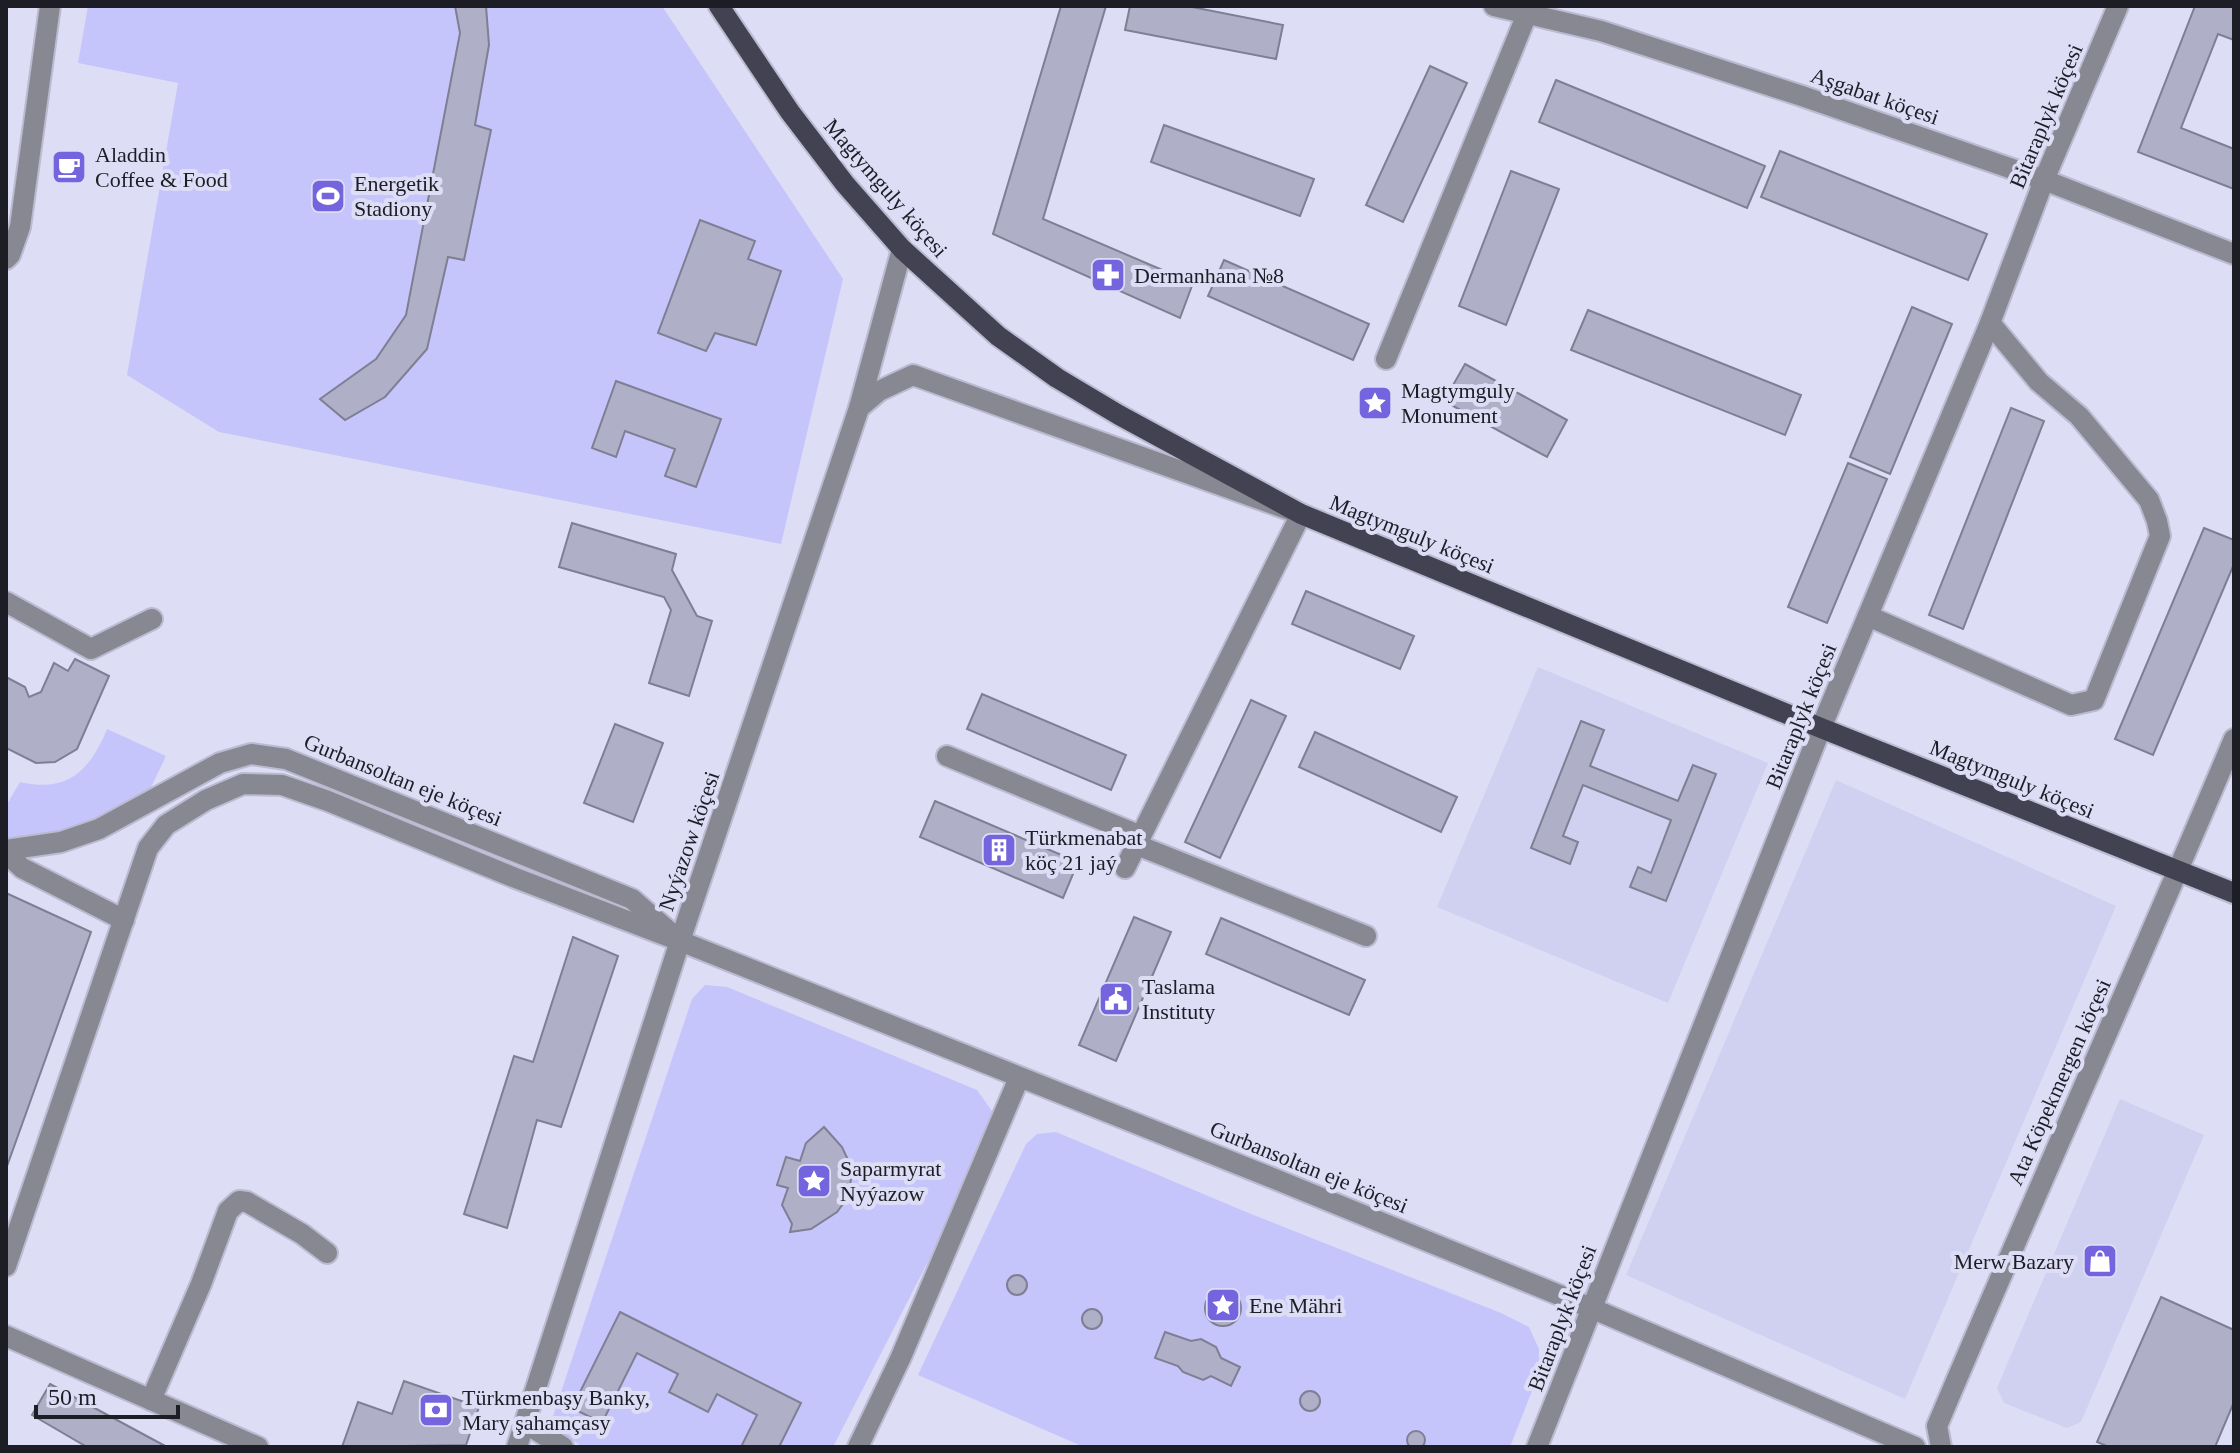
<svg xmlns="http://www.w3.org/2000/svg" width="2240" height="1453" font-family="Georgia,serif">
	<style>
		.built { fill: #d0d1f0 }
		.green { fill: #c5c5fc }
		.building { fill: #afafc7; stroke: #7e7e94; stroke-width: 2 }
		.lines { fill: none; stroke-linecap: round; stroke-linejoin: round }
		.minor-casing { stroke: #babad1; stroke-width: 24 }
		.major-casing { stroke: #babad1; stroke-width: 24 }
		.minor { stroke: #888892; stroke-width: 20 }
		.major { stroke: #424253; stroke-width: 20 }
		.labels { text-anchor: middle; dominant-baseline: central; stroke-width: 8; stroke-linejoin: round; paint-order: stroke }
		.street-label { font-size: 22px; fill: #1d1d26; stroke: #ddddf6 }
		.poi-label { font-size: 22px; fill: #1d1d26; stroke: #ddddf6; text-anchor: start }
	</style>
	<rect width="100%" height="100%" fill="#ddddf6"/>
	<g class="built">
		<path d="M 1538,667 L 1768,763 L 1668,1003 L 1437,907 Z"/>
		<path d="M 1836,780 L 2116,906 L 1905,1399 L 1626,1275 Z"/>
		<path d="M 2120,1099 L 2204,1135 L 2081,1422 L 2067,1428 L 2004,1403 L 1997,1388 Z"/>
	</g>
	<g class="green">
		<path d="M 88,6 L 662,6 L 843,279 L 781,544 L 219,432 L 127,375 L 178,83 L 78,63 Z"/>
		<path d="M 107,729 L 166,756 L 142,806 L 6,850 L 6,806 L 20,782 C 67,793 90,771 107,729 Z"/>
		<path d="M 705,985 L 727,987 L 977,1090 L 992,1111 L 996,1129 L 833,1447 L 583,1447 L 550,1425 L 692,999 Z"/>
		<path d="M 1056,1132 L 1251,1214 L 1501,1313 L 1529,1327 L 1539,1349 L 1539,1373 L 1510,1447 L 1084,1447 L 918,1375 L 1026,1144 L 1037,1134 Z"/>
	</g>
	<g class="building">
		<path d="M 455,6 L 486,6 L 489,45 L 475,125 L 491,130 L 464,260 L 448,257 L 427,349 L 385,397 L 345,420 L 320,399 L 376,359 L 406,315 L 460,33 Z"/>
		<path d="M 1061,6 L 1106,6 L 1043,219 L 1193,283 L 1180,318 L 993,234 Z"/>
		<path d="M 1130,6 L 1187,6 L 1283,25 L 1276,59 L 1125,30 Z"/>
		<path d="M 2195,6 L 2234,6 L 2234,40 L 2218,34 L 2181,128 L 2234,149 L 2234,189 L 2138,152 Z"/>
		<path d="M 1430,66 L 1467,83 L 1403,222 L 1366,205 Z"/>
		<path d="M 1556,80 L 1765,166 L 1747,208 L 1539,122 Z"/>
		<path d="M 1164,125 L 1314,179 L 1300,216 L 1151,162 Z"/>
		<path d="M 1780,151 L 1987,234 L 1968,280 L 1761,197 Z"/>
		<path d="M 1511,171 L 1559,189 L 1506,325 L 1459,306 Z"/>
		<path d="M 700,220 L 755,241 L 748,259 L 781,271 L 756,345 L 715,333 L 706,351 L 658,333 Z"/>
		<path d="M 1224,260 L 1369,324 L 1353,360 L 1208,296 Z"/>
		<path d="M 1912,307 L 1952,324 L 1890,474 L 1850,457 Z"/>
		<path d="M 1588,310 L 1801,395 L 1785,435 L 1571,350 Z"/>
		<path d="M 1465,364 L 1567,420 L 1547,457 L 1444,401 Z"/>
		<path d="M 616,381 L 721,419 L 696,487 L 665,476 L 675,449 L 625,431 L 616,457 L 592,448 Z"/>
		<path d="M 2011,408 L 2044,421 L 1963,629 L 1929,615 Z"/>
		<path d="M 1848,463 L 1887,479 L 1827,623 L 1788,607 Z"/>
		<path d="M 572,523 L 676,554 L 672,570 L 697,616 L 712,621 L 689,696 L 649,683 L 671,610 L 664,597 L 559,567 Z"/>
		<path d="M 2204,528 L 2234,540 L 2234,564 L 2153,755 L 2115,739 Z"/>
		<path d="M 1306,591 L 1414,636 L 1400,669 L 1292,624 Z"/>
		<path d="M 75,659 L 109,676 L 77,749 L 55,762 L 36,763 L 6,748 L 6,677 L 25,687 L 29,697 L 41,692 L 54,663 L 68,671 Z"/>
		<path d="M 982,694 L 1126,755 L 1111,790 L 967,729 Z"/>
		<path d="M 1251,700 L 1286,716 L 1220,858 L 1185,842 Z"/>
		<path d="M 1581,721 L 1604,730 L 1590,766 L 1678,801 L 1693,765 L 1716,774 L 1666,901 L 1630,887 L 1638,867 L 1651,873 L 1671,820 L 1583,785 L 1563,836 L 1578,842 L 1570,864 L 1531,848 Z"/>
		<path d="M 615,724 L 663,743 L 633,822 L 584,803 Z"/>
		<path d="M 1315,732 L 1457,797 L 1441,832 L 1299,767 Z"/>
		<path d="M 935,801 L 1078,862 L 1063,898 L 920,837 Z"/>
		<path d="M 6,893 L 91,932 L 6,1169 Z"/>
		<path d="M 1134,917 L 1171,932 L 1116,1061 L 1079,1045 Z"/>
		<path d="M 1221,918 L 1365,980 L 1349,1015 L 1206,954 Z"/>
		<path d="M 573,937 L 618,956 L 561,1127 L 537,1120 L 507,1228 L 464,1214 L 514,1056 L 533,1062 Z"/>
		<path d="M 824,1127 L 842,1147 L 849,1162 L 851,1179 L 848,1197 L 837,1212 L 811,1229 L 790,1232 L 792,1224 L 782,1205 L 788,1188 L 777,1185 L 786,1157 L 800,1161 L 806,1143 Z"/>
		<circle cx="1017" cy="1285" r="10"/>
		<circle cx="1223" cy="1308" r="18"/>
		<path d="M 2161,1297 L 2234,1330 L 2234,1402 L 2215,1447 L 2109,1447 L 2097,1442 Z"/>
		<circle cx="1092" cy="1319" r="10"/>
		<path d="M 620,1312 L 801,1403 L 779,1447 L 741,1447 L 757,1415 L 717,1394 L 708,1412 L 669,1392 L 678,1374 L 637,1353 L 602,1423 L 572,1408 Z"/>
		<path d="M 1165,1332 L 1191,1341 L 1201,1339 L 1216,1347 L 1221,1358 L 1240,1367 L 1231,1386 L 1211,1376 L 1203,1380 L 1183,1372 L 1178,1366 L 1155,1358 Z"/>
		<path d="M 404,1381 L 479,1407 L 466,1445 L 342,1447 L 358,1402 L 392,1414 Z"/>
		<path d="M 50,1384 L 167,1447 L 87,1447 L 32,1415 Z"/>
		<circle cx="1310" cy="1401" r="10"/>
		<circle cx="1416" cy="1440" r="9"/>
	</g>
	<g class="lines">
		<g class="minor-casing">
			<g id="minor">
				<path d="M 1494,6 L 1601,31 L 1802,96 L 2044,180 L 2234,254"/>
				<path d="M 6,259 L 10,255 L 20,227 L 50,6"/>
				<path d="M 1386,359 L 1527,14"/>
				<path d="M 859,408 L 879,391 L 913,375 L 1301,514 L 1125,868"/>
				<path d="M 6,602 L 91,649 L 152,619"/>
				<path d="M 1868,616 L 2071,705 L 2094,700 L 2160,536 L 2157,521 L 2149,500 L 2079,416 L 2039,382 L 1990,323"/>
				<path d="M 947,756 L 1141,836"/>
				<path d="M 1137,845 L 1366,936"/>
				<path d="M 6,850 L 61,842 L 99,829 L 220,763 L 251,754 L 286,759 L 632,899 L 671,933"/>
				<path d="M 6,853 L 22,868 L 124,920"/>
				<path d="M 6,1266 L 148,848 L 166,825 L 206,800 L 243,784 L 282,785 L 328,801 L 513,877 L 680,941 L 1270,1177 L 1591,1308 L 1915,1447"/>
				<path d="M 6,1336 L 258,1447"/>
				<path d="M 151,1400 L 201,1284 L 228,1211 L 239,1201 L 247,1202 L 302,1234 L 327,1253"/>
				<path d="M 525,1423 L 563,1447"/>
				<path d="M 517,1447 L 680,941 L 859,408 L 902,249"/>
				<path d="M 858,1447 L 901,1357 L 1019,1078"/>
				<path d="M 1537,1447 L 1821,728 L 1990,323 L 2044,180 L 2118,6"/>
				<path d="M 1941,1447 L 1937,1426 C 2034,1196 2137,969 2234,739"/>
			</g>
		</g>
		<g class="major-casing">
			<path id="major" d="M 719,6 L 790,112 L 845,184 L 902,249 L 998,336 L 1057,378 L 1119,415 L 1301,514 L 1821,728 L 2234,893"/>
		</g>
		<use href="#minor" class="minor"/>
		<use href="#major" class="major"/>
	</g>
	<defs>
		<g id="cafe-square" transform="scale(1.8)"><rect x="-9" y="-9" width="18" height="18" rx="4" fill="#7465df" stroke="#ddddf6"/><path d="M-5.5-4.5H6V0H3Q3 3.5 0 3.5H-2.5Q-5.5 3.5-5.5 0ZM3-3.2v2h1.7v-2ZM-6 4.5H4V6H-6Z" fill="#fff"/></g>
		<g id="stadium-square" transform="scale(1.8)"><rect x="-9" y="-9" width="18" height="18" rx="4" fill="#7465df" stroke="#ddddf6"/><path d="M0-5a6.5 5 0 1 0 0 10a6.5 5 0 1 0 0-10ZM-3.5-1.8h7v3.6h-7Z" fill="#fff"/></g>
		<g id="pharmacy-square" transform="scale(1.8)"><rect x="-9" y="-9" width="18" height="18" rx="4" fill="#7465df" stroke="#ddddf6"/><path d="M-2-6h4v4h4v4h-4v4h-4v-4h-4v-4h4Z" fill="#fff"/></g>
		<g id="sight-square" transform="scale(1.8)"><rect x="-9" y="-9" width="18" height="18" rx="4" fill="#7465df" stroke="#ddddf6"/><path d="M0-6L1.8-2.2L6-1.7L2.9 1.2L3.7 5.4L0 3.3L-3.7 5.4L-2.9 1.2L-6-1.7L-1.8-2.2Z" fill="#fff"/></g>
		<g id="building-square" transform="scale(1.8)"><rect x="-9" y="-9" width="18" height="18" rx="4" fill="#7465df" stroke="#ddddf6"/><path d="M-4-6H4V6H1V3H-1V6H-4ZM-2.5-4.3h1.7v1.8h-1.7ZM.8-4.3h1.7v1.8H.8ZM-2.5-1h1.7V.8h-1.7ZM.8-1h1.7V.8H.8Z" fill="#fff"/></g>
		<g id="civic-square" transform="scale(1.8)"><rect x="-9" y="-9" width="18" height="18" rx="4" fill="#7465df" stroke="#ddddf6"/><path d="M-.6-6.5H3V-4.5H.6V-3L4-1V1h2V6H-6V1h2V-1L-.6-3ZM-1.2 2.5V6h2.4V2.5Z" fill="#fff"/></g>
		<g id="shop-square" transform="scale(1.8)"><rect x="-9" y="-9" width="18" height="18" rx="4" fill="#7465df" stroke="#ddddf6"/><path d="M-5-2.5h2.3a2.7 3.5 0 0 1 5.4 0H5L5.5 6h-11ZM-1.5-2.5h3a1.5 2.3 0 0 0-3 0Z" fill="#fff"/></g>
		<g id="bank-square" transform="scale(1.8)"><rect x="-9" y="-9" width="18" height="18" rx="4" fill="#7465df" stroke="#ddddf6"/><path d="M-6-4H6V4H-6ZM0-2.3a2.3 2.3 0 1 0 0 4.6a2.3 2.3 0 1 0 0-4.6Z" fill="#fff"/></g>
	</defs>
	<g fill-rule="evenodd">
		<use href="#cafe-square" x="69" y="167"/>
		<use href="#stadium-square" x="328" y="196"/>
		<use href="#pharmacy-square" x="1108" y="275"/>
		<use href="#sight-square" x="1375" y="403"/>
		<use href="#building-square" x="999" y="850"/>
		<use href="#civic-square" x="1116" y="999"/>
		<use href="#sight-square" x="814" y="1181"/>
		<use href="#shop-square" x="2100" y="1261"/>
		<use href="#sight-square" x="1223" y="1305"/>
		<use href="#bank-square" x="436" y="1410"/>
	</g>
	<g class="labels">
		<g class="street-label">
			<text transform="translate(1875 96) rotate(19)">Aşgabat köçesi</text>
			<text transform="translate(2046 116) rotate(-67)">Bitaraplyk köçesi</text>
			<text transform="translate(886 188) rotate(49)">Magtymguly köçesi</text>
			<text transform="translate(1412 534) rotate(22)">Magtymguly köçesi</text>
			<text transform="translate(1801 716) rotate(-68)">Bitaraplyk köçesi</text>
			<text transform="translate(2012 779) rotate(22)">Magtymguly köçesi</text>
			<text transform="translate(403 780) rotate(22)">Gurbansoltan eje köçesi</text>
			<text transform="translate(689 841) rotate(-71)">Nyýazow köçesi</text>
			<text transform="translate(2059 1082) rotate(-66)">Ata Köpekmergen köçesi</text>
			<text transform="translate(1309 1167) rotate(22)">Gurbansoltan eje köçesi</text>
			<text transform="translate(1562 1318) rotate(-69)">Bitaraplyk köçesi</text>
		</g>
		<g class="poi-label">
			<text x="95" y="154">Aladdin<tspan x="95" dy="25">Coffee &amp; Food</tspan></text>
			<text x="354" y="183">Energetik<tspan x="354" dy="25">Stadiony</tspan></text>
			<text x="1134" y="275">Dermanhana №8</text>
			<text x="1401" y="390">Magtymguly<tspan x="1401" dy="25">Monument</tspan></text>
			<text x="1025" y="837">Türkmenabat<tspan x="1025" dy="25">köç 21 jaý</tspan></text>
			<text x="1142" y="986">Taslama<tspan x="1142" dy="25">Instituty</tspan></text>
			<text x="840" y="1168">Saparmyrat<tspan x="840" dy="25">Nyýazow</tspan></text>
			<text x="2074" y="1261" text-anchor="end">Merw Bazary</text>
			<text x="1249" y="1305">Ene Mähri</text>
			<text x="462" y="1397">Türkmenbaşy Banky,<tspan x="462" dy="25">Mary şahamçasy</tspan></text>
		</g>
	</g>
	<rect width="2240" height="1453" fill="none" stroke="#1d1d26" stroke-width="16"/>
	<path d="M36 1405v12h142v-12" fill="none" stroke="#1d1d26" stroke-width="4"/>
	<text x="48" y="1405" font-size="24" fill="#1d1d26" stroke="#ddddf6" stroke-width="6" paint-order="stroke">50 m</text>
</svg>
